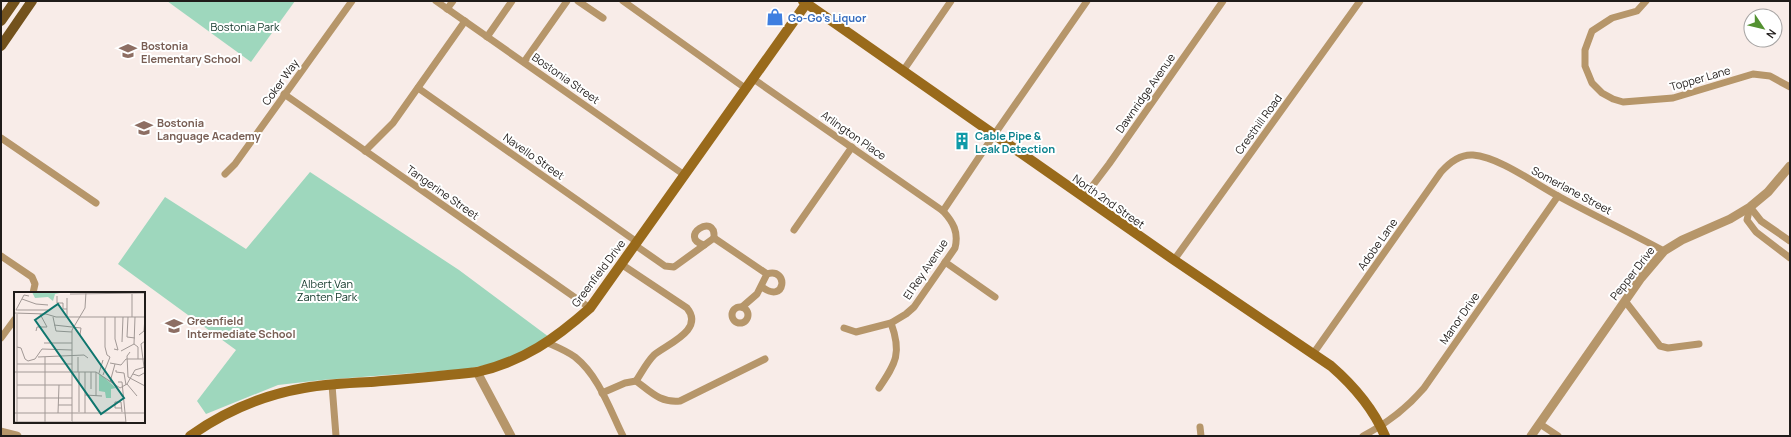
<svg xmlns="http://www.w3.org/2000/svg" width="1791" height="437" font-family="Manrope,sans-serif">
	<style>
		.green { fill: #9ed7bd }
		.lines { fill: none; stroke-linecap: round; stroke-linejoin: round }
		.minor { stroke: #b6966a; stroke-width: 7 }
		.tertiary { stroke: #b6966a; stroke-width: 9 }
		.secondary { stroke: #996a1b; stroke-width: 10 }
		.primary { stroke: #73521d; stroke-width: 10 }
		.labels { text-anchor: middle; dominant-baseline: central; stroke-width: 4; stroke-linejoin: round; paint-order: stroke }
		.shop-label { font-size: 11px; font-weight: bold; fill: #366cbe; stroke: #fff; text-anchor: start }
		.park-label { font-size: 11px; fill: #0f3527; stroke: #fff }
		.education-label { font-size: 11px; font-weight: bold; fill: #785e54; stroke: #fff; text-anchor: start }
		.street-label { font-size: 11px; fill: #201c1a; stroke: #fff }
		.culture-label { font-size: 11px; font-weight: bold; fill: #0d838f; stroke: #fff; text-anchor: start }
		.inset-road { fill: none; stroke: #a29996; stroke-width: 1 }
		.view { fill: #0f766e; fill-opacity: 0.15; stroke: #0f766e; stroke-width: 2 }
		.inset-edge { fill: none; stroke: #201c1a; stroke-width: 2 }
	</style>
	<rect width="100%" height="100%" fill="#f8ece8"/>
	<g class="green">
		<path d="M 167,1 L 295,1 L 251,62 Z"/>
		<path d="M 310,172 L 459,270 L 549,337 L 533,348 L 495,363 L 467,369 L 322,380 L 278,385 L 206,414 L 197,401 L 236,350 L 118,264 L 165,197 L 246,249 Z"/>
	</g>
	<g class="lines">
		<g class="minor">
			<path d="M 436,1 L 683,174"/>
			<path d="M 578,1 L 603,18"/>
			<path d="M 623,1 L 745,88"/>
			<path d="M 1646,1 L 1637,11 L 1612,18 L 1592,31 L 1585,50 L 1585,66 L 1592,83 L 1602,93 L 1613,99 L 1623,102 L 1673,98 L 1753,74 L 1770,76 L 1790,87"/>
			<path d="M 447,9 L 453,1"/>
			<path d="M 487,37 L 512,1"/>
			<path d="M 524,62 L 567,1"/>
			<path d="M 903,71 L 951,1"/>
			<path d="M 752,78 L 943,211 C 953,222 959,232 955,248 L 914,307 L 906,314 L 891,323 L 856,332 L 844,328"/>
			<path d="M 418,88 L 637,242"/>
			<path d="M 284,94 L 590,308"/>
			<path d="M 1,138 L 96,203"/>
			<path d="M 365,151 L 393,123 L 465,21"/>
			<path d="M 225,174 L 235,164 L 352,1"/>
			<path d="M 1084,197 L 1109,164 L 1223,1"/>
			<path d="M 1750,207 L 1747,220 L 1756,232 L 1790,258"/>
			<path d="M 1750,207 L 1761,221 L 1790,241"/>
			<path d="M 943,211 L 994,135 L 1087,1"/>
			<path d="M 794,230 L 852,147"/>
			<path d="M 635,245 L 665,266 L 674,267 L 714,238 L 767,274 L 757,294 L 742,307"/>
			<path d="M 704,245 C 677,237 716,211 714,238"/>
			<path d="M 1,256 L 32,277 L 35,284 L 33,293"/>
			<path d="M 1174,260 L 1360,1"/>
			<path d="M 945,262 L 995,297"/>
			<path d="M 621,264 L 687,308 C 705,330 667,344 654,355 C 647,362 642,372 636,381"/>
			<path d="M 762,287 C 786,305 789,267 767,274"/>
			<path d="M 1625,301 L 1660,346 L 1668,348 L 1699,344"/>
			<circle cx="740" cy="315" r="8"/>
			<path d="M 1,338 L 15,319"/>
			<path d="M 548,343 C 557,347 567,351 575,357 C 599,376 610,410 623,436"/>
			<path d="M 1313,354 L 1441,172 C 1449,163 1460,154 1473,155 C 1499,157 1534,183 1558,196 C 1593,215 1629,232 1664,251"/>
			<path d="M 332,385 L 336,436"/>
			<path d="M 879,388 C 896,363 902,353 891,323"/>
			<path d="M 602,393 L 625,383 L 636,381 C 651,392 660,403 680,401 L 765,359"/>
			<path d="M 1540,424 L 1558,436"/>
			<path d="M 1200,427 L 1201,436"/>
			<path d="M 1363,436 C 1388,423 1406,409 1424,388 L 1558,196"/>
		</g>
		<g class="tertiary">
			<path d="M 477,372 L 511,436"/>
			<path d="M 1,432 L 17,436"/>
			<path d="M 1531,436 L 1641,278 L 1664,251 L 1682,240 L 1730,219 L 1750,207 L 1768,192 L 1790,166"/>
		</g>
		<g class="secondary">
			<path d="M 803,1 L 1174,260 L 1331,366 C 1354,386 1373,408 1385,436"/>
			<path d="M 190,436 C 224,412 263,395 304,388 C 326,384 349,383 371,382 C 406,379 442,376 477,372 C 524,361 555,339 590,308 L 808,1"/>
		</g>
		<g class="primary">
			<path d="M 1,21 L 15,1"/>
			<path d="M 1,46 L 32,1"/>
		</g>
	</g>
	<defs>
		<g id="shop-bare" transform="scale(1.38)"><path d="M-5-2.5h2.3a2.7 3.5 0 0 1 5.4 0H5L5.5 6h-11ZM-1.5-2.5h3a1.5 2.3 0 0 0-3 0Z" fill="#3f7fe0" stroke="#fff" stroke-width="2.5" paint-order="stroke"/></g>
		<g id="school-bare" transform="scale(1.38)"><path d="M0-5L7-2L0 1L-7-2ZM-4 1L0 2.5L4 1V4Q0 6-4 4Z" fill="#8d6e63" stroke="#fff" stroke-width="2.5" paint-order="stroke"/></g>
		<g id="building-bare" transform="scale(1.38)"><path d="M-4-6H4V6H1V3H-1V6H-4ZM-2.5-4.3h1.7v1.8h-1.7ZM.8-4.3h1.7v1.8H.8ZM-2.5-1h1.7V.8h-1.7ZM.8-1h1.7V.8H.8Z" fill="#0f9aa8" stroke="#fff" stroke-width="2.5" paint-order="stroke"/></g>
	</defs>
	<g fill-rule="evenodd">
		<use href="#shop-bare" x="775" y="17"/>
		<use href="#school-bare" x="128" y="51"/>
		<use href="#school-bare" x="144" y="128"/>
		<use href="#building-bare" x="962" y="141"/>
		<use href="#school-bare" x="174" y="326"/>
	</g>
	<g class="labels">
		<g class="shop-label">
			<text x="788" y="17">Go-Go's Liquor</text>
		</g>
		<g class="park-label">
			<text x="245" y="26">Bostonia Park</text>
			<text x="327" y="283">Albert Van<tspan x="327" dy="13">Zanten Park</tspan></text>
		</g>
		<g class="education-label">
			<text x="141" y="45">Bostonia<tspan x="141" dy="13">Elementary School</tspan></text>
			<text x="157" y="122">Bostonia<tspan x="157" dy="13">Language Academy</tspan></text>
			<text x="187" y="320">Greenfield<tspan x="187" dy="13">Intermediate School</tspan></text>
		</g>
		<g class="street-label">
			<text transform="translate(566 78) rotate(35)">Bostonia Street</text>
			<text transform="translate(1700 78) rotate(-16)">Topper Lane</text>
			<text transform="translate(280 82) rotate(-54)">Coker Way</text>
			<text transform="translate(1145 93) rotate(-55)">Dawnridge Avenue</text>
			<text transform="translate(1258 124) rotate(-54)">Cresthill Road</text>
			<text transform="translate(854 135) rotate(35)">Arlington Place</text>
			<text transform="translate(534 156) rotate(35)">Navello Street</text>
			<text transform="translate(1572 190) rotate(28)">Somerlane Street</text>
			<text transform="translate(443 192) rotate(35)">Tangerine Street</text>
			<text transform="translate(1109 201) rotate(35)">North 2nd Street</text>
			<text transform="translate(1377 244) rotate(-55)">Adobe Lane</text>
			<text transform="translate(925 269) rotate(-56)">El Rey Avenue</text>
			<text transform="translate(598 273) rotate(-53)">Greenfield Drive</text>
			<text transform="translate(1632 273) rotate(-52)">Pepper Drive</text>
			<text transform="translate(1459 318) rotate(-55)">Manor Drive</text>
		</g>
		<g class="culture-label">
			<text x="975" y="135">Cable Pipe &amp;<tspan x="975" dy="13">Leak Detection</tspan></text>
		</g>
	</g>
	<g transform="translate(14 292)">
		<rect width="131" height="131" fill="#f8ece8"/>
		<path d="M 18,0 L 51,0 L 41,2 L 39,9 L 34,5 L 21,6 ZM 85,81 L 102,96 L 97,97 L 97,106 L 92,106 L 91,100 L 85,99 Z" fill="#9ed7bd"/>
		<path class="inset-road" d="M 56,2 L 131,1M 118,2 L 118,25M 15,4 L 10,3 L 2,18 L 34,18M 43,4 L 43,11 L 49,11 L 49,17 L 53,17M 53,6 L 53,25M 8,7 L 22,12 L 34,13M 0,21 L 32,22 L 42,25 L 131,25M 3,22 L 3,131M 39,25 L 42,39 L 58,40M 114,25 L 113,45 L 121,46M 40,33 L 67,36 L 66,43M 22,39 L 23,35 L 33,35 L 26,22M 125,43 L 130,39 L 131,25M 108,50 L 109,25M 30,51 L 58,51M 120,52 L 121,25M 120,52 L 124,55 L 124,67M 3,55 L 7,56 L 11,67 L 14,69 L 21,67 L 28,57 L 58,58M 100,57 L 104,58 L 101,47 L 101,25M 107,59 L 120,52M 116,60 L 113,64 L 114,85 L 131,94M 24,65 L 70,63 L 74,66M 64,65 L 64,80M 96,71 L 107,73 L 112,67 L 131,67M 3,72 L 58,72M 130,75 L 127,52 L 131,49M 102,78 L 102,80 L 110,81 L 112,93M 0,80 L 82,80 L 106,96 L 113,92 L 121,78 L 131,75M 65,80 L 65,120M 71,80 L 71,121M 82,80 L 82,104M 85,81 L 89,68M 119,82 L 125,84 L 130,81M 89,83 L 96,65 L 93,63 L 91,55 L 91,25M 96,90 L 101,72M 104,90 L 108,90 L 112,131M 113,92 L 123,104M 3,93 L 58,93M 77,97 L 77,80M 71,103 L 88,104M 3,106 L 58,106M 44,113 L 58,113M 108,116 L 101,116 L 101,110 L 107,110 L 108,120M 0,121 L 131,121M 44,121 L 45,93M 0,130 L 57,130M 58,130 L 112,130M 31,131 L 31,65M 58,131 L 58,38 L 71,16 L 72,0"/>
		<path class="view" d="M 44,12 L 110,106 L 87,122 L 21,28 Z"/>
		<rect width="131" height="131" class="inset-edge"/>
	</g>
	<rect width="1791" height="437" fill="none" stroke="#201c1a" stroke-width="4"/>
	<g transform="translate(1763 28) rotate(125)"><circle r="19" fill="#ffffff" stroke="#a6a4a3"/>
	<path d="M0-3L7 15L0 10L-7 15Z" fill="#549131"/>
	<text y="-6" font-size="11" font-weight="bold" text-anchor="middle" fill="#201c1a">N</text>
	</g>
</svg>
